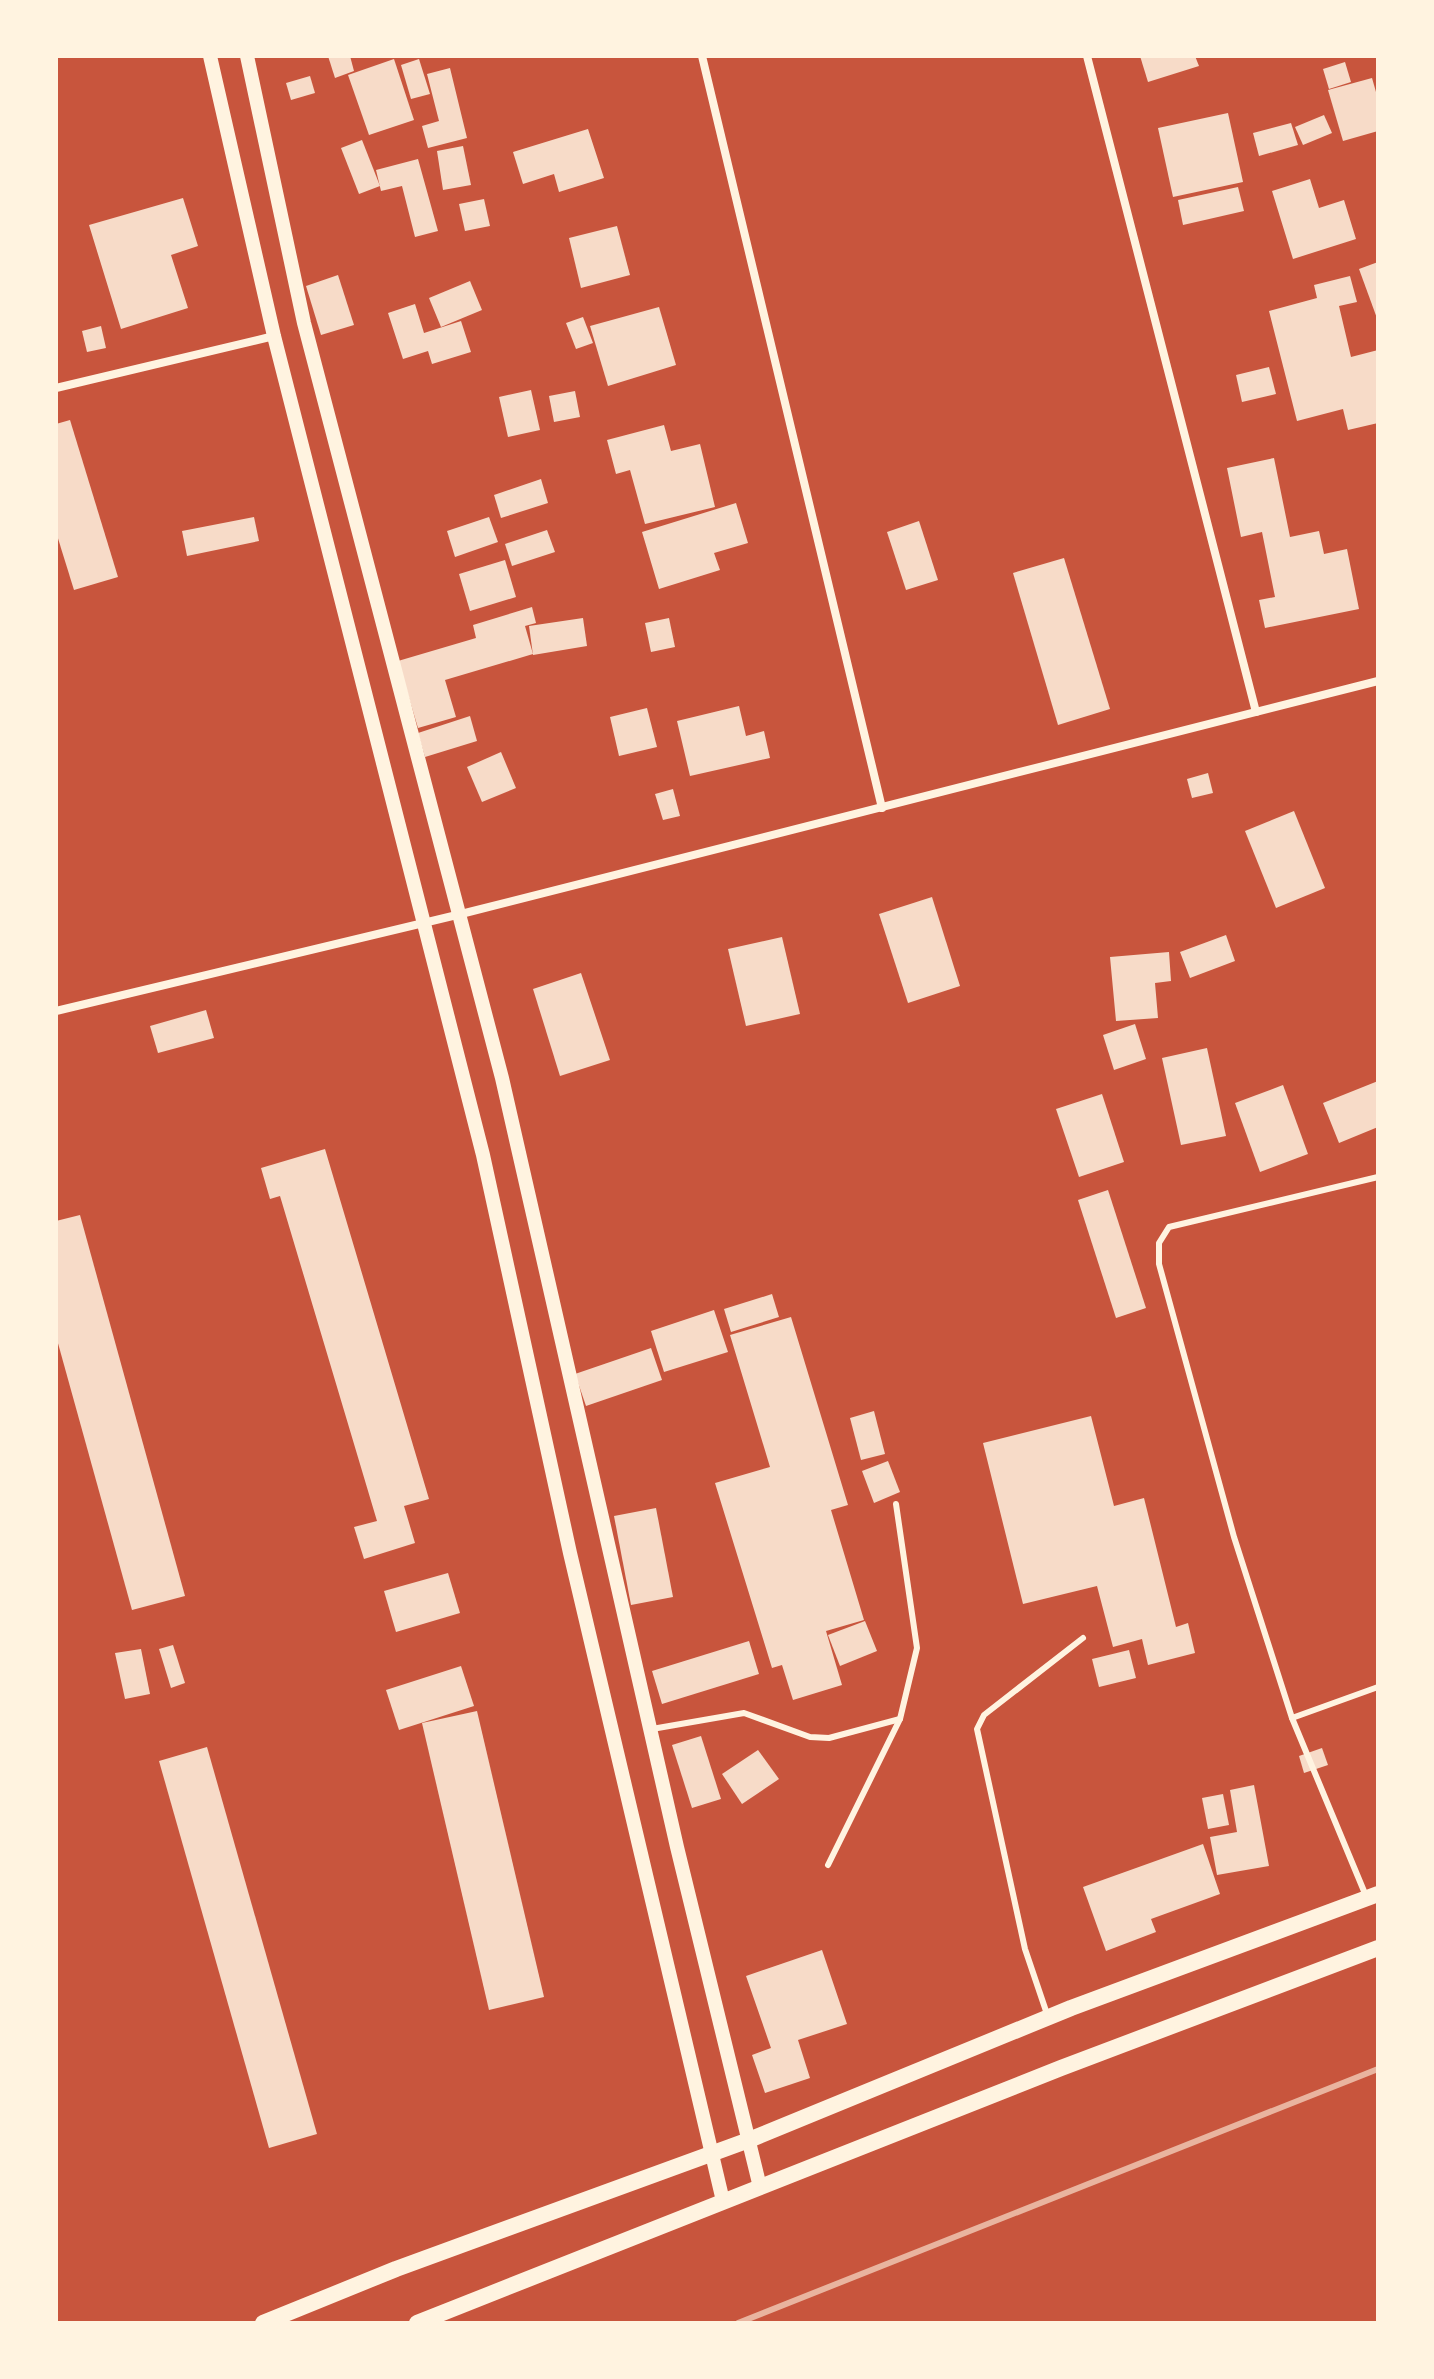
<svg xmlns="http://www.w3.org/2000/svg" width="1434" height="2379" font-family="Quicksand,sans-serif">
	<style>
		.building { fill: #f7dbc8 }
		.lines { fill: none; stroke-linecap: round; stroke-linejoin: round }
		.service { stroke: #fff3e0; stroke-width: 6 }
		.minor { stroke: #fff3e0; stroke-width: 8 }
		.tertiary { stroke: #fff3e0; stroke-width: 14 }
		.secondary { stroke: #fff3e0; stroke-width: 16 }
		.rail { stroke: #e9b49f; stroke-width: 6 }
	</style>
	<rect width="100%" height="100%" fill="#c8553d"/>
	<g class="building">
		<path d="M 328,56 L 350,56 L 354,71 L 335,78 Z"/>
		<path d="M 1140,56 L 1195,56 L 1199,66 L 1148,82 Z"/>
		<path d="M 394,59 L 414,120 L 369,135 L 348,75 Z"/>
		<path d="M 419,59 L 430,94 L 411,99 L 401,65 Z"/>
		<path d="M 1345,62 L 1351,82 L 1329,89 L 1323,69 Z"/>
		<path d="M 450,68 L 467,138 L 428,148 L 422,126 L 439,121 L 427,74 Z"/>
		<path d="M 310,76 L 315,93 L 291,100 L 286,83 Z"/>
		<path d="M 1372,78 L 1378,99 L 1378,131 L 1343,141 L 1328,90 Z"/>
		<path d="M 1228,113 L 1243,182 L 1173,197 L 1158,128 Z"/>
		<path d="M 1324,115 L 1332,133 L 1303,145 L 1295,127 Z"/>
		<path d="M 1291,123 L 1298,145 L 1259,156 L 1253,133 Z"/>
		<path d="M 588,129 L 604,178 L 559,192 L 554,174 L 523,184 L 513,152 Z"/>
		<path d="M 362,140 L 380,186 L 359,194 L 341,148 Z"/>
		<path d="M 463,146 L 471,185 L 443,190 L 437,151 Z"/>
		<path d="M 418,159 L 438,231 L 415,237 L 402,186 L 381,191 L 376,170 Z"/>
		<path d="M 1310,179 L 1319,208 L 1344,200 L 1356,239 L 1293,259 L 1272,191 Z"/>
		<path d="M 1238,187 L 1244,211 L 1183,225 L 1178,200 Z"/>
		<path d="M 183,198 L 198,246 L 171,255 L 188,308 L 121,329 L 89,225 Z"/>
		<path d="M 484,199 L 490,226 L 465,231 L 459,204 Z"/>
		<path d="M 617,226 L 630,275 L 581,288 L 569,238 Z"/>
		<path d="M 1378,262 L 1378,321 L 1359,269 Z"/>
		<path d="M 338,275 L 354,325 L 321,335 L 306,286 Z"/>
		<path d="M 1350,276 L 1357,302 L 1339,306 L 1351,357 L 1378,350 L 1378,423 L 1348,430 L 1343,409 L 1297,421 L 1269,311 L 1317,298 L 1314,285 Z"/>
		<path d="M 470,281 L 482,310 L 441,327 L 429,298 Z"/>
		<path d="M 415,304 L 424,333 L 461,321 L 471,352 L 432,364 L 428,351 L 403,359 L 388,313 Z"/>
		<path d="M 659,307 L 676,365 L 608,386 L 590,326 Z"/>
		<path d="M 583,317 L 593,343 L 576,349 L 566,323 Z"/>
		<path d="M 101,326 L 106,348 L 87,352 L 82,331 Z"/>
		<path d="M 1269,367 L 1276,394 L 1242,402 L 1236,375 Z"/>
		<path d="M 531,390 L 540,430 L 508,437 L 499,397 Z"/>
		<path d="M 575,391 L 580,417 L 554,422 L 549,396 Z"/>
		<path d="M 70,420 L 118,577 L 74,590 L 56,532 L 56,424 Z"/>
		<path d="M 664,425 L 671,451 L 700,444 L 715,507 L 645,524 L 630,470 L 616,474 L 607,440 Z"/>
		<path d="M 1274,458 L 1290,537 L 1319,531 L 1324,554 L 1347,549 L 1359,609 L 1265,628 L 1259,600 L 1275,597 L 1262,532 L 1241,537 L 1227,468 Z"/>
		<path d="M 541,479 L 548,503 L 501,518 L 494,495 Z"/>
		<path d="M 736,503 L 748,543 L 714,553 L 720,570 L 659,589 L 642,532 Z"/>
		<path d="M 254,517 L 259,541 L 187,556 L 182,531 Z"/>
		<path d="M 489,517 L 498,542 L 455,557 L 447,531 Z"/>
		<path d="M 919,521 L 938,580 L 906,590 L 887,532 Z"/>
		<path d="M 547,530 L 555,552 L 512,566 L 505,544 Z"/>
		<path d="M 1064,558 L 1110,709 L 1058,725 L 1013,573 Z"/>
		<path d="M 505,560 L 516,597 L 470,611 L 459,574 Z"/>
		<path d="M 532,607 L 536,623 L 525,626 L 533,654 L 445,680 L 456,717 L 418,728 L 398,661 L 476,638 L 473,625 Z"/>
		<path d="M 583,618 L 587,646 L 533,655 L 529,626 Z"/>
		<path d="M 669,618 L 675,647 L 651,652 L 645,623 Z"/>
		<path d="M 739,706 L 746,736 L 764,731 L 770,758 L 690,776 L 677,721 Z"/>
		<path d="M 647,708 L 657,747 L 619,756 L 610,717 Z"/>
		<path d="M 470,716 L 477,741 L 425,757 L 418,733 Z"/>
		<path d="M 501,752 L 516,788 L 482,802 L 467,767 Z"/>
		<path d="M 1208,773 L 1213,793 L 1192,798 L 1187,779 Z"/>
		<path d="M 673,789 L 680,816 L 663,820 L 655,794 Z"/>
		<path d="M 1294,811 L 1325,888 L 1276,908 L 1245,831 Z"/>
		<path d="M 932,897 L 960,986 L 908,1003 L 879,914 Z"/>
		<path d="M 1226,935 L 1235,961 L 1190,978 L 1180,952 Z"/>
		<path d="M 782,937 L 800,1014 L 746,1026 L 728,949 Z"/>
		<path d="M 1169,952 L 1171,981 L 1155,983 L 1158,1018 L 1116,1021 L 1110,957 Z"/>
		<path d="M 581,973 L 610,1060 L 560,1076 L 533,989 Z"/>
		<path d="M 206,1010 L 214,1038 L 158,1053 L 150,1026 Z"/>
		<path d="M 1135,1024 L 1146,1059 L 1114,1070 L 1103,1035 Z"/>
		<path d="M 1207,1048 L 1226,1136 L 1181,1145 L 1162,1058 Z"/>
		<path d="M 1378,1081 L 1378,1127 L 1339,1143 L 1323,1103 Z"/>
		<path d="M 1283,1085 L 1308,1154 L 1260,1172 L 1235,1103 Z"/>
		<path d="M 1102,1094 L 1124,1162 L 1079,1177 L 1056,1109 Z"/>
		<path d="M 325,1149 L 429,1499 L 404,1506 L 415,1543 L 364,1559 L 354,1527 L 377,1521 L 280,1196 L 270,1199 L 261,1168 Z"/>
		<path d="M 1108,1190 L 1146,1308 L 1116,1318 L 1078,1200 Z"/>
		<path d="M 80,1215 L 185,1596 L 132,1610 L 56,1336 L 56,1221 Z"/>
		<path d="M 772,1294 L 779,1317 L 731,1332 L 724,1309 Z"/>
		<path d="M 714,1310 L 728,1352 L 664,1372 L 651,1331 Z"/>
		<path d="M 791,1317 L 848,1505 L 831,1510 L 864,1620 L 826,1631 L 842,1685 L 793,1700 L 782,1665 L 772,1668 L 715,1483 L 770,1467 L 730,1335 Z"/>
		<path d="M 651,1348 L 662,1380 L 586,1406 L 575,1374 Z"/>
		<path d="M 874,1411 L 885,1454 L 861,1460 L 850,1418 Z"/>
		<path d="M 1091,1416 L 1114,1506 L 1144,1498 L 1176,1627 L 1188,1623 L 1195,1653 L 1148,1665 L 1142,1639 L 1113,1647 L 1097,1586 L 1023,1604 L 983,1443 Z"/>
		<path d="M 888,1461 L 900,1492 L 874,1503 L 862,1471 Z"/>
		<path d="M 656,1508 L 673,1597 L 631,1605 L 614,1516 Z"/>
		<path d="M 448,1573 L 460,1613 L 396,1632 L 384,1591 Z"/>
		<path d="M 865,1621 L 877,1651 L 840,1666 L 828,1635 Z"/>
		<path d="M 749,1641 L 759,1674 L 662,1704 L 652,1671 Z"/>
		<path d="M 173,1645 L 185,1683 L 171,1688 L 159,1649 Z"/>
		<path d="M 141,1649 L 150,1694 L 125,1699 L 115,1653 Z"/>
		<path d="M 1129,1650 L 1136,1678 L 1099,1687 L 1092,1659 Z"/>
		<path d="M 461,1666 L 474,1706 L 399,1730 L 386,1690 Z"/>
		<path d="M 477,1711 L 544,1997 L 489,2010 L 422,1723 Z"/>
		<path d="M 701,1736 L 721,1799 L 692,1808 L 672,1745 Z"/>
		<path d="M 207,1747 L 317,2134 L 269,2148 L 159,1761 Z"/>
		<path d="M 1322,1748 L 1328,1765 L 1304,1773 L 1299,1756 Z"/>
		<path d="M 758,1750 L 779,1779 L 742,1804 L 722,1774 Z"/>
		<path d="M 1254,1785 L 1269,1866 L 1217,1875 L 1210,1837 L 1237,1832 L 1230,1790 Z"/>
		<path d="M 1223,1794 L 1229,1825 L 1208,1829 L 1202,1798 Z"/>
		<path d="M 1203,1844 L 1220,1894 L 1151,1919 L 1156,1932 L 1106,1951 L 1083,1887 Z"/>
		<path d="M 822,1950 L 847,2024 L 798,2040 L 810,2078 L 765,2093 L 752,2055 L 771,2048 L 746,1976 Z"/>
	</g>
	<g class="lines">
		<g class="service">
			<path d="M 1292,1718 L 1378,1687"/>
			<path d="M 652,1729 L 744,1713 L 810,1737 L 829,1738 L 900,1719"/>
			<path d="M 828,1865 L 900,1719 L 917,1648 L 896,1504"/>
			<path d="M 1366,1896 L 1292,1718 L 1234,1537 L 1159,1264 L 1159,1243 L 1169,1227 L 1378,1177"/>
			<path d="M 1047,2014 L 1025,1949 L 977,1729 L 984,1715 L 1083,1638"/>
		</g>
		<g class="minor">
			<path d="M 702,56 L 882,808"/>
			<path d="M 1087,56 L 1256,712"/>
			<path d="M 56,388 L 274,336"/>
			<path d="M 56,1011 L 461,914 L 1378,681"/>
		</g>
		<g class="tertiary">
			<path d="M 210,56 L 274,336 L 483,1155 L 570,1553 L 723,2201"/>
			<path d="M 247,56 L 304,323 L 502,1078 L 677,1847 L 760,2187"/>
		</g>
		<g class="secondary">
			<path d="M 263,2323 L 396,2269 L 749,2140 L 1071,2008 L 1378,1894"/>
			<path d="M 417,2323 L 1061,2068 L 1378,1948"/>
		</g>
		<path class="rail" d="M 738,2323 L 1378,2069"/>
	</g>
	<rect width="1434" height="2379" fill="none" stroke="#fff3e0" stroke-width="116"/>
</svg>
